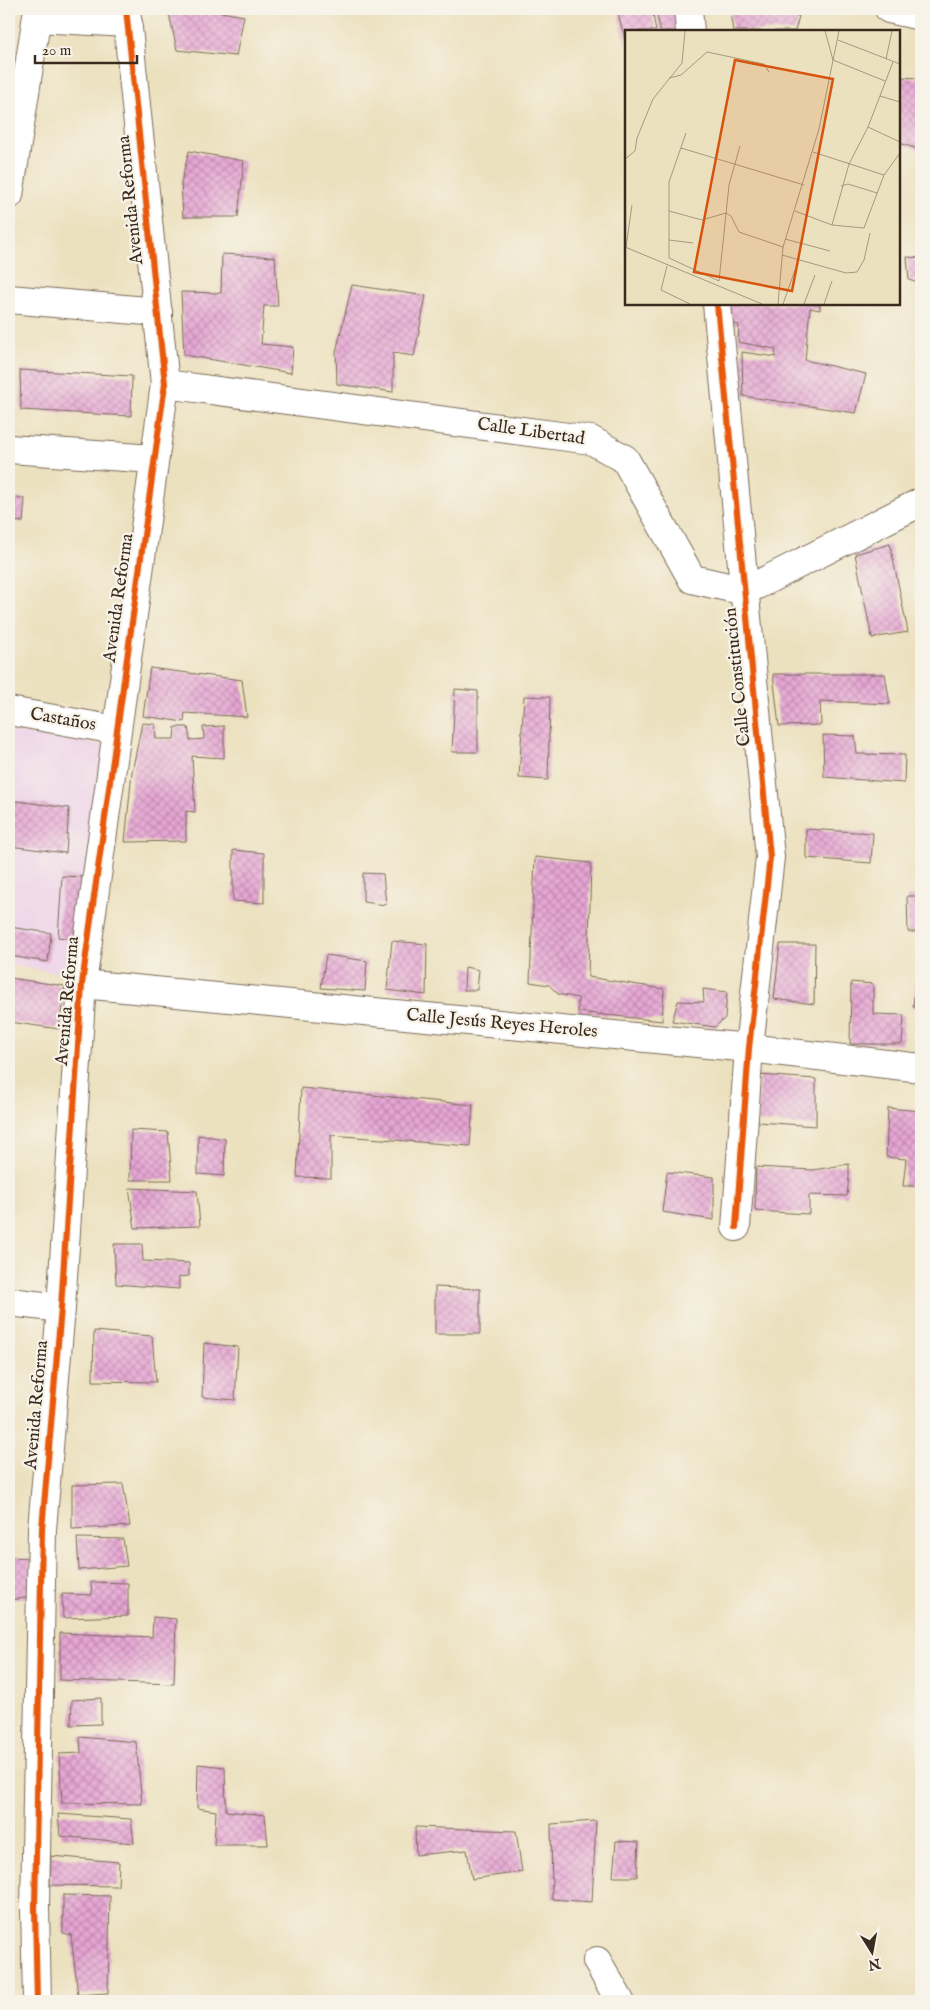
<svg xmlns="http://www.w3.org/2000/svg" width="930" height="2010" font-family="'IM FELL English',serif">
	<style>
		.built { fill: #edd1e9 }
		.building { fill: url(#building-cross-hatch) }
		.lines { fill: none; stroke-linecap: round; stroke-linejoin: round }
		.minor-casing { stroke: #796a56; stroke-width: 30 }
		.minor { stroke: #fff; stroke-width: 28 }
		.cycleway-casing { stroke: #f7f3e8; stroke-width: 9 }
		.cycleway { stroke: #e8590c; stroke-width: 6 }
		.labels { text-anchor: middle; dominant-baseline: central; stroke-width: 4.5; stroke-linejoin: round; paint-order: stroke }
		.street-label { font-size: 18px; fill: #3b2a1e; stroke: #f7f3e8 }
		.inset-road { fill: none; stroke: #a5987f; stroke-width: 1 }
		.view { fill: #d7540e; fill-opacity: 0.15; stroke: #d7540e; stroke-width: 2.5 }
		.inset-edge { fill: none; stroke: #3b2a1e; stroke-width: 2.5 }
	</style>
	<defs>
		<pattern id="building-cross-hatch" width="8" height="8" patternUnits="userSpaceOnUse" patternTransform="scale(1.25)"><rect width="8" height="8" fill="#e7a6d5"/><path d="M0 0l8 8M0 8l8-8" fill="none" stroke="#bc87ac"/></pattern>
	</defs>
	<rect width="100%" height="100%" fill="#f7f3e8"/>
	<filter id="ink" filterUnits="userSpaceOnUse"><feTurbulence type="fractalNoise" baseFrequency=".02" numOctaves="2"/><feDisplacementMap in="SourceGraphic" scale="10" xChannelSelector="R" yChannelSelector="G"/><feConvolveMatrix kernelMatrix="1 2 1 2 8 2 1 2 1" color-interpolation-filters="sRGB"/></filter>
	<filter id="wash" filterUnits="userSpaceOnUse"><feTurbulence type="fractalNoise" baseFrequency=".0096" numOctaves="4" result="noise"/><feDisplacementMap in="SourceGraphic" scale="20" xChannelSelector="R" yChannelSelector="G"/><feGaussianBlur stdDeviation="1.12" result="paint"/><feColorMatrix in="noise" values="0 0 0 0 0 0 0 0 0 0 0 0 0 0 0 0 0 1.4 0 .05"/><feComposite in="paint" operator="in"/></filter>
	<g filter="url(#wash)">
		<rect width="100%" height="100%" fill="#ece1bf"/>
		<path class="built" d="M 9,731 L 113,746 L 88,977 L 9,965 Z"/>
		<g id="blocks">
			<g class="building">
				<path d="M 168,9 L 204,9 L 244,16 L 236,56 L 177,50 Z"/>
				<path d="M 617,9 L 652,9 L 656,31 L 626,31 L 626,44 Z"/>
				<path d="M 656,9 L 678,9 L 681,31 L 660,31 Z"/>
				<path d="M 721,9 L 769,9 L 799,16 L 795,31 L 733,31 L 730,12 Z"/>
				<path d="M 899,77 L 921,78 L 921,150 L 899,143 Z"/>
				<path d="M 189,151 L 244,161 L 238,217 L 183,217 L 181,183 Z"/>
				<path d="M 222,254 L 275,257 L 278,306 L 264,306 L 261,344 L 293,347 L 291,373 L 184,355 L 181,292 L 221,293 Z"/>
				<path d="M 907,257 L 921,258 L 921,284 L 909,280 Z"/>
				<path d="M 352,285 L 426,296 L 414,356 L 393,353 L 393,392 L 337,384 L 336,352 Z"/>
				<path d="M 730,304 L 820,304 L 820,310 L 810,308 L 805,360 L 866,374 L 856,413 L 743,396 L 742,352 L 776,357 L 775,349 L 738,342 L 739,325 L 728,323 Z"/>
				<path d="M 20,370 L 132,376 L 131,416 L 21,410 Z"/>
				<path d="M 9,498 L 25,499 L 23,522 L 9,521 Z"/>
				<path d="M 890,544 L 908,632 L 872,638 L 855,554 Z"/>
				<path d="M 150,668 L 242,680 L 247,717 L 185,713 L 184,722 L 143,716 Z"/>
				<path d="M 773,674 L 885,674 L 890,704 L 820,701 L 821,725 L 779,726 Z"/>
				<path d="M 455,689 L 478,691 L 478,752 L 452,752 Z"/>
				<path d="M 524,696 L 550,697 L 548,780 L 519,778 Z"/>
				<path d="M 142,723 L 155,724 L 156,739 L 174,739 L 175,727 L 188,727 L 190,740 L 204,739 L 203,727 L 224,726 L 224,758 L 192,756 L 195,812 L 186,811 L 186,841 L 125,842 L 132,772 Z"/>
				<path d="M 823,735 L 855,736 L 857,754 L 905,755 L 904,783 L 824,777 Z"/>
				<path d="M 918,790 L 921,791 L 921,823 L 920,823 Z"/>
				<path d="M 9,800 L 69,808 L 66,853 L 9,846 Z"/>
				<path d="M 806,829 L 873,833 L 871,863 L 806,858 Z"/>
				<path d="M 233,850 L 264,853 L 264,903 L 233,901 Z"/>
				<path d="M 535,857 L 591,863 L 588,977 L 664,989 L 662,1021 L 578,1012 L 578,998 L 558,994 L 549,985 L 530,982 Z"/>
				<path d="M 363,873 L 383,874 L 386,905 L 363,902 Z"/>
				<path d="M 62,876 L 83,877 L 79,940 L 58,937 Z"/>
				<path d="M 907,896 L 921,896 L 921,932 L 908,932 Z"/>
				<path d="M 9,927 L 51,933 L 48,962 L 9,956 Z"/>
				<path d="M 392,941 L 427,944 L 426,995 L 387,990 Z"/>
				<path d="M 920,941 L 921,941 L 921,1009 L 913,1007 Z"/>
				<path d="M 780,944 L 815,944 L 814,1004 L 774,999 Z"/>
				<path d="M 326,955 L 367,961 L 365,991 L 321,988 Z"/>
				<path d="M 465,967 L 479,970 L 477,990 L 464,990 Z"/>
				<path d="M 9,978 L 65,986 L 59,1029 L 9,1022 Z"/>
				<path d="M 851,982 L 873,984 L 873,1014 L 904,1015 L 902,1044 L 850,1044 Z"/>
				<path d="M 703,989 L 727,992 L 725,1018 L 715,1027 L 672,1021 L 678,1001 L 704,1002 Z"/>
				<path d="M 759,1075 L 816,1079 L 816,1126 L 758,1122 Z"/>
				<path d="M 301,1088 L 473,1105 L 470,1146 L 331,1135 L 331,1178 L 297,1177 Z"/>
				<path d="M 888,1108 L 921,1111 L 921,1186 L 903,1186 L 906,1159 L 886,1157 Z"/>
				<path d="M 131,1130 L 168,1132 L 172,1180 L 130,1180 Z"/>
				<path d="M 198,1135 L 225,1139 L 224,1176 L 198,1174 Z"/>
				<path d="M 849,1164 L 849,1176 L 847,1196 L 809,1195 L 809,1214 L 755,1211 L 756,1167 L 813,1170 Z"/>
				<path d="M 667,1172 L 714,1177 L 714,1220 L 662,1212 Z"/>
				<path d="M 129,1188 L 197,1191 L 200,1226 L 135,1228 Z"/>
				<path d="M 114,1244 L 142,1244 L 143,1261 L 189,1263 L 189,1276 L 179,1277 L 179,1289 L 116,1284 Z"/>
				<path d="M 435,1287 L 480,1289 L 480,1334 L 435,1334 Z"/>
				<path d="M 94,1331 L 152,1336 L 156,1382 L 93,1381 Z"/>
				<path d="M 204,1343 L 238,1347 L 235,1400 L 202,1397 Z"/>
				<path d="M 123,1484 L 130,1526 L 72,1529 L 72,1485 Z"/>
				<path d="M 77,1538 L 123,1539 L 127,1566 L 79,1570 Z"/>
				<path d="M 9,1557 L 30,1558 L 33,1597 L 9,1600 Z"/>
				<path d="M 91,1582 L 128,1583 L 128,1616 L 63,1618 L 62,1594 L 92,1595 Z"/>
				<path d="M 153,1617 L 176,1619 L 174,1684 L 60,1680 L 60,1633 L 152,1637 Z"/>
				<path d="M 101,1698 L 101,1724 L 71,1725 L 72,1700 Z"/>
				<path d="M 80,1737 L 136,1742 L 142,1804 L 62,1803 L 59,1754 L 81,1753 Z"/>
				<path d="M 198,1764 L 225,1767 L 226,1811 L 265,1815 L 268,1845 L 214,1845 L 216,1811 L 197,1808 Z"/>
				<path d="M 58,1814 L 131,1819 L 134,1843 L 60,1836 Z"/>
				<path d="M 596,1821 L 592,1902 L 552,1899 L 551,1824 Z"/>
				<path d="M 415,1827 L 516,1831 L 522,1872 L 472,1879 L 467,1850 L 416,1855 Z"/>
				<path d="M 616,1841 L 639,1842 L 637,1877 L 613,1877 Z"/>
				<path d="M 51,1856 L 119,1862 L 118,1886 L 50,1885 Z"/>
				<path d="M 63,1895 L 110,1896 L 108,1993 L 78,1995 L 71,1935 L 63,1933 Z"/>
			</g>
		</g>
	</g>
	<g filter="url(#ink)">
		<use href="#blocks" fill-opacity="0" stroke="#796a56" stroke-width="1"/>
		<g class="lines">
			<g class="minor-casing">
				<g id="minor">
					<path d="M 688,9 L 690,31"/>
					<path d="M 889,9 L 921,16"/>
					<path d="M 37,18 L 128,23"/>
					<path d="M 9,195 L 38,9"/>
					<path d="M 9,299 L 158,312"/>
					<path d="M 717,304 L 770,857 L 749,1048 L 736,1227"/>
					<path d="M 165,384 L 591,440 L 625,459 L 692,579 L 745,591 L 921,502"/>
					<path d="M 9,449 L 154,459"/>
					<path d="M 9,711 L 116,730"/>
					<path d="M 82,984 L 749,1048 L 921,1068"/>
					<path d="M 9,1302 L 61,1308"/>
					<path d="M 597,1961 L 620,2001"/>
					<path d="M 37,2001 L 35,1908 L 42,1529 L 61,1308 L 82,984 L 165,384 L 126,9"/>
				</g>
			</g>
			<use href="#minor" class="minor"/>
			<g class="cycleway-casing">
				<g id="cycleway">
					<path d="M 717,304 L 770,857 L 749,1048 L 736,1227"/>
					<path d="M 37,2001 L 35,1908 L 42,1529 L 61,1308 L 82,984 L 165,384 L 126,9"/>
				</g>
			</g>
			<use href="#cycleway" class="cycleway"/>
		</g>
	</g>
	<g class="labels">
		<g class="street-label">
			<text transform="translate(131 200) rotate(-96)">Avenida Reforma</text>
			<text transform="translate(531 432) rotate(8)">Calle Libertad</text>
			<text transform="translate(119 598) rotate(-82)">Avenida Reforma</text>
			<text transform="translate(738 677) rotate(-96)">Calle Constitución</text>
			<text transform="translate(63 720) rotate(10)">Castaños</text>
			<text transform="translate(68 1001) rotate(-85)">Avenida Reforma</text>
			<text transform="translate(502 1024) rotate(5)">Calle Jesús Reyes Heroles</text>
			<text transform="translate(37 1405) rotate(-85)">Avenida Reforma</text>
		</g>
	</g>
	<g transform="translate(625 30)">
		<rect width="275" height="275" fill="#ece1bf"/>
		<path class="inset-road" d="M 200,1 L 208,30 L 260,51M 213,10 L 275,34M 261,29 L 267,1M 44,48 L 56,45 L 82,22 L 139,34 L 144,42M 255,66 L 275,72M 243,97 L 275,112M 61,103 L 44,152 L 44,228 L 94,251 L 104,155 L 115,116M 56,118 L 179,155M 188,122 L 259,145M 0,129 L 10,121 L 12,108 L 28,69 L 57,33 L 60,1M 216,156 L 223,154 L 252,163M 44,181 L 77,190 L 101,183 L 106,186 L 114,202 L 158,217M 170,181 L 207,195 L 239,198M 207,195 L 224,134 L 243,97 L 268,32M 239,198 L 259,145 L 275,123M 160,209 L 205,221M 44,210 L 68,213M 0,217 L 137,274M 1,217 L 7,175M 157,225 L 221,243 L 232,242 L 239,230 L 245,203M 42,236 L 36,260 L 65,274M 153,274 L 158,217 L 194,99 L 214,1M 158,274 L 170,240M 179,274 L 190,245M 199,274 L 207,251"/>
		<path class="view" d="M 110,30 L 208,49 L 167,261 L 69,242 Z"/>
		<rect width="275" height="275" class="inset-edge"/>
	</g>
	<rect width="930" height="2010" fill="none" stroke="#f7f3e8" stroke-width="30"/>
	<g transform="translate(872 1952) rotate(169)" stroke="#f7f3e8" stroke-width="4" paint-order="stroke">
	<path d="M0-4L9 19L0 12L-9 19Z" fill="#3b2a1e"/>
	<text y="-8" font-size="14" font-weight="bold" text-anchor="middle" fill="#3b2a1e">N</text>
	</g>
	<path d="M35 55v8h102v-8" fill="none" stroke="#3b2a1e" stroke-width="2.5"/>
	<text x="42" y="55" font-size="15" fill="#3b2a1e" stroke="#f7f3e8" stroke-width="4" paint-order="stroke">20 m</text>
</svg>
